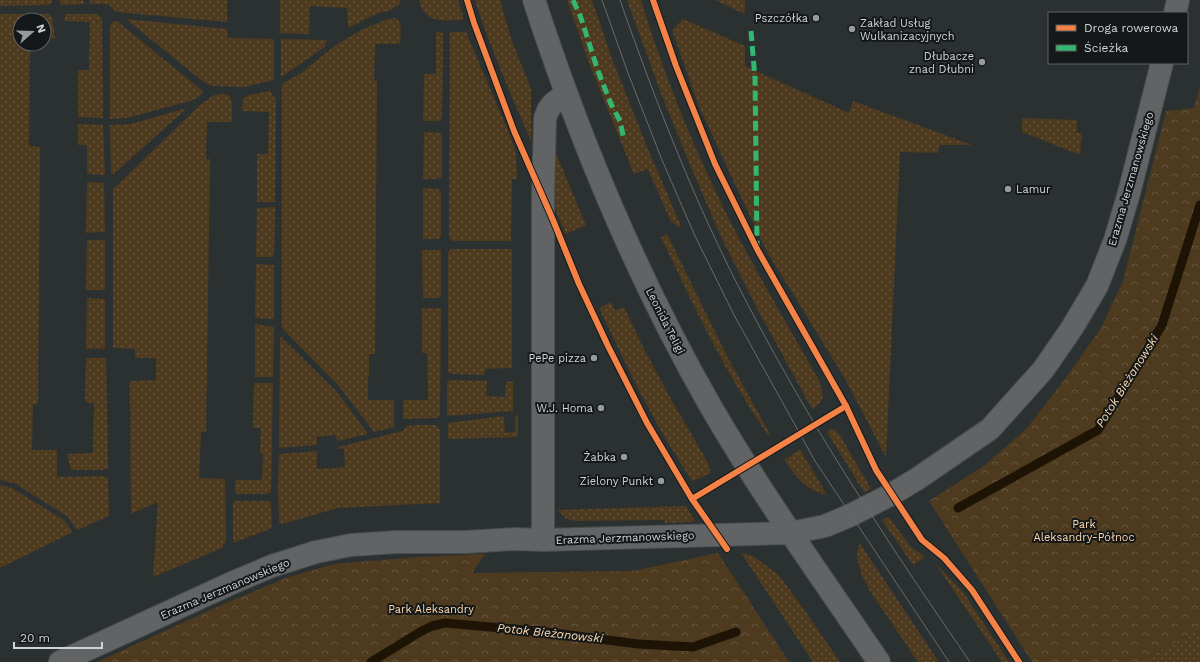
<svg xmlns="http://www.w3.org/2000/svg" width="1200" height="662" font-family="'Work Sans',sans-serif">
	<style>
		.grass { fill: url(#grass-dots) }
		.park { fill: url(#park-crowns) }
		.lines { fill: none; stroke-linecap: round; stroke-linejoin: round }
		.stream { stroke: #1e1406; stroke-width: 9 }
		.minor-casing { stroke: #484d4e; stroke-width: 24 }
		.minor { stroke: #616364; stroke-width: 22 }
		.tram { stroke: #666b6c; stroke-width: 1 }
		.quiet { stroke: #33b770; stroke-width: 5; stroke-dasharray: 10 5; stroke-linecap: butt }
		.cycleway-casing { stroke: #141819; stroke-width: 8 }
		.cycleway { stroke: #f48246; stroke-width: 6 }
		.poi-dot { fill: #969b9c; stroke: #141819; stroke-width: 1.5 }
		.labels { text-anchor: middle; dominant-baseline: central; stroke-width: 4; stroke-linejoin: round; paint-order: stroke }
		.poi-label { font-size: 11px; fill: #cfd4d6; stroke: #141819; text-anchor: end }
		.street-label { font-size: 11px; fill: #cfd4d6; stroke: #141819 }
		.park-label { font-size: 11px; fill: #fdd7ab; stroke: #141819 }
		.water-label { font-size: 12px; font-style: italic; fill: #fed9ac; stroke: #141819 }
	</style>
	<defs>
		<pattern id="grass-dots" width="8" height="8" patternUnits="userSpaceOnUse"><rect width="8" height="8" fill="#4e3a1e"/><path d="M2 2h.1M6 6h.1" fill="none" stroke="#66563e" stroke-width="1.8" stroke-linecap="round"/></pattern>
		<pattern id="park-crowns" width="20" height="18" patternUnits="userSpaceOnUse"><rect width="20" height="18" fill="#4e3a1e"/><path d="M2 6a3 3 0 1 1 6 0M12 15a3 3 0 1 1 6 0" fill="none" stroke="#66563e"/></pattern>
	</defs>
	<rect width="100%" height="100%" fill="#2b3031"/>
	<g class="grass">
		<path d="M 0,0 L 52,0 L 52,2 L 49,5 L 0,6 Z"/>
		<path d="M 59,0 L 82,0 L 85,4 L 61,5 Z"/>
		<path d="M 89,0 L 227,0 L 227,22 L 116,12 L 108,4 L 91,4 Z"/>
		<path d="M 280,0 L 401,0 L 400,4 L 391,10 L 376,14 L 348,28 L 347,8 L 310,6 L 309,34 L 280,33 Z"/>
		<path d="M 419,0 L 458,0 L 464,20 C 443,20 426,25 419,0 Z"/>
		<path d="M 475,0 L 500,0 L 511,38 L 531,89 L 531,141 C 511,95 490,48 475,0 Z"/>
		<path d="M 567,0 L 592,0 L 611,56 L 648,149 L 681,226 L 679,227 L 671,222 L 648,169 L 634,174 L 589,63 Z"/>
		<path d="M 627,0 L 641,0 C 669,91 707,181 753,264 C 775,304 798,343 820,382 L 823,397 L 820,403 L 812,409 L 759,312 L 722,239 L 690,165 L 659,88 Z"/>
		<path d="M 715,0 L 745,0 L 745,14 Z"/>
		<path d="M 0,14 L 49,14 L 52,17 L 55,38 L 44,38 L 44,20 L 20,20 L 20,44 L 30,44 L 29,146 L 40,147 L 38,404 L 33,404 L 32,450 L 57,450 L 57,477 L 103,476 L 108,478 L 109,516 L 77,530 L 68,517 L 16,484 L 0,480 Z"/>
		<path d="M 66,14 L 97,14 L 102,18 L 103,118 L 78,117 L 78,70 L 89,70 L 90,22 L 64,21 Z"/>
		<path d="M 395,18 L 399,20 L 401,28 L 400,44 L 375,44 L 374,81 L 377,81 L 375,354 L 369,354 L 369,377 L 368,377 L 368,400 L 394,400 L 394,426 L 392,428 L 374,432 L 338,385 L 282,328 L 282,84 L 301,73 L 336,45 L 363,29 L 386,20 Z"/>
		<path d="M 126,19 L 227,29 L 227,38 L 274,39 L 274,80 L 244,87 L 211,86 L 201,80 Z"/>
		<path d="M 683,19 L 745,46 L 745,66 L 849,113 L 853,101 L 972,145 L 939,145 L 938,153 L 900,152 L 886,457 L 844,377 L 766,250 L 733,180 L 698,104 L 672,30 Z"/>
		<path d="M 113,21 L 116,21 L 118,22 L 204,92 L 194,100 L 127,118 L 110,119 L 110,28 L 111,23 Z"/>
		<path d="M 436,32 L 441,32 L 443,34 L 442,119 L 438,121 L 423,121 L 424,74 L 436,74 Z"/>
		<path d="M 453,32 L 466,32 L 509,133 L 516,152 L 517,179 L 512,179 L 511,241 L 452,241 L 449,237 L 450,34 L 450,33 Z"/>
		<path d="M 281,39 L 327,40 L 325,47 L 281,77 Z"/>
		<path d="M 270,91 L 276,100 L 275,202 L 257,202 L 257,154 L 268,154 L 269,112 L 242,111 L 243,98 L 249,95 Z"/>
		<path d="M 224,94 L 230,96 L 232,105 L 232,122 L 207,122 L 206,159 L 210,159 L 206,432 L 201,432 L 199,478 L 225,479 L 226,541 L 222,548 L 153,577 L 158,502 L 131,514 L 130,381 L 156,380 L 156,358 L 135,358 L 135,349 L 113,348 L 113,189 L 200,105 L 214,95 Z"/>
		<path d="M 187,108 L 114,174 L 111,174 L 110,125 L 131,124 Z"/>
		<path d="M 1022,118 L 1077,120 L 1077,133 L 1082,133 L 1080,155 L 1022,132 Z"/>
		<path d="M 78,124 L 103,125 L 105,175 L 87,174 L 87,145 L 78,145 Z"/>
		<path d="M 424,132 L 442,133 L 442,177 L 438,179 L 423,179 Z"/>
		<path d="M 555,151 L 586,225 L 566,234 L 551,200 Z"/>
		<path d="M 87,182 L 104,183 L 105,232 L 86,233 Z"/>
		<path d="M 423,188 L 438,189 L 441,193 L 441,237 L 438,239 L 423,239 Z"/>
		<path d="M 275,207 L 274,257 L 256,257 L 257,208 Z"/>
		<path d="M 667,234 L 728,358 L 770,434 L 768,435 C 725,373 693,305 661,237 Z"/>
		<path d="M 87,240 L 105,240 L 105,290 L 86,290 Z"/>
		<path d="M 451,249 L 512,249 L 512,368 L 485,369 L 484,375 L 452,374 L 448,372 L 448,252 Z"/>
		<path d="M 422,250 L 441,250 L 441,296 L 438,298 L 423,298 Z"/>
		<path d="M 256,264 L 274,265 L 274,319 L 255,318 Z"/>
		<path d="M 87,298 L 105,299 L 105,349 L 86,349 Z"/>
		<path d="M 611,302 L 615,311 L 624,307 L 642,345 L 668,394 L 708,463 L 711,473 L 692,481 L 665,438 L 636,385 L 599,308 Z"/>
		<path d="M 422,308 L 441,308 L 440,415 L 437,418 L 403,419 L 403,400 L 428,400 L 427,353 L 422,353 Z"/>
		<path d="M 255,324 L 274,327 L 273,377 L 255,377 Z"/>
		<path d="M 280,336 L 337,392 L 368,434 L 338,441 L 335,435 L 317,437 L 317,445 L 279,448 Z"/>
		<path d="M 86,358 L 106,358 L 108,468 L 103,470 L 71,470 L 67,454 L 93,453 L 94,403 L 85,402 Z"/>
		<path d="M 451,380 L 487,381 L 486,396 L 505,397 L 506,382 L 513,381 L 513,411 L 447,416 L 447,382 Z"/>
		<path d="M 254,383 L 273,383 L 271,492 L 267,494 L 236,494 L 235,491 L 235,480 L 262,480 L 263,454 L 260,453 L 261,428 L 253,428 Z"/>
		<path d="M 518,415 L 518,437 L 448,439 L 448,423 L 504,416 L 505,433 L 515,432 L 515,416 Z"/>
		<path d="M 416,425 L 436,425 L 440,430 L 440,503 L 338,508 L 282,524 L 279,522 L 278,487 L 279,454 L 317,451 L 317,469 L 345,467 L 344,449 L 337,449 L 338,447 L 402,431 L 407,426 Z"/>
		<path d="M 832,429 L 836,431 L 840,435 L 871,489 L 864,492 L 827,432 Z"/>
		<path d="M 800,449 L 827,495 C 807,491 795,476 784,460 Z"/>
		<path d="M 0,485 L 12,488 L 64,520 L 73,532 L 0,568 Z"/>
		<path d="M 235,501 L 268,501 L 271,503 L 272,526 L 270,529 L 233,543 L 233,505 Z"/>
		<path d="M 686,506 L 695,521 L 690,522 L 665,523 L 664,520 L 575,521 L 565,518 L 558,510 Z"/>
		<path d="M 889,517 L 911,547 L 925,557 L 913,565 L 882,520 Z"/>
		<path d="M 859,542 L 939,662 L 918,662 L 870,591 L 862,576 L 857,558 Z"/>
		<path d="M 741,553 L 753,556 L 779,575 L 803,608 L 840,662 L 813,662 Z"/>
		<path d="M 935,563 L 963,592 L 1009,662 L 1002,662 Z"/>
		<path d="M 1200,629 L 1200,662 L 1140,662 Z"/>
	</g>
	<g class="park">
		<path d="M 1200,85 L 1200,629 L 1140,662 L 1032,662 L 929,501 L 985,465 L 1027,428 L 1065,379 L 1101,328 L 1123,281 L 1166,111 L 1194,108 Z"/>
		<path d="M 718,553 L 789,662 L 97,662 L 226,603 L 286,578 L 334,564 L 417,557 L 485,554 L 472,573 L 633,571 Z"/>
	</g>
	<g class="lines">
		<g class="stream">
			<path d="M 958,508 L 1098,430 L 1162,325 L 1200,205"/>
			<path d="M 371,662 L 420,632 L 432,626 L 445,623 L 546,632 L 638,644 L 693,647 L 736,632"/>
		</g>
		<g class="minor-casing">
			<g id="minor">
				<path d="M 534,0 C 580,141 637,278 711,407 C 762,495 822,578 879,662"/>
				<path d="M 1175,13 L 1178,0"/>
				<path d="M 543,540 L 543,197 L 545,119 C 548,106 555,100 567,95"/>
				<path d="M 60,662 L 234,582 L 272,566 L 316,552 L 351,545 L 397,542 L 466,542 L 515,539 L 543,540 L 791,533 L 825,526 L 851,515 L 892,494 L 917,479 L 990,429 L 1043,370 L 1072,328 L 1097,286 L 1115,240 L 1129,193 L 1162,63"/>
			</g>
		</g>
		<use href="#minor" class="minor"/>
		<g class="tram">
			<path d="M 602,0 L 628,73 L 662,160 L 695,236 L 734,315 L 815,461 L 949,662"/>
			<path d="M 620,0 C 656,103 696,206 747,303 C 783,372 824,442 867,508 C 900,560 935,611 970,662"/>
		</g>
		<g class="quiet">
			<path d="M 573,0 L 581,18 L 598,71 L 611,104 L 620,121 L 624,140"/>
			<path d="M 751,31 L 755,79 L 757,245"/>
		</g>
		<g class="cycleway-casing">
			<g id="cycleway">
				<path d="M 467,0 L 474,23 L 514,131 L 553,220 L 579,284 L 608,346 L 647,423 L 692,499 L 727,549"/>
				<path d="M 653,0 L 676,66 L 715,164 L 757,249 L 846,406 L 876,470 L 922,540 L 944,558 L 972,590 L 1019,662"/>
				<path d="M 692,499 L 846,406"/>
			</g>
		</g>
		<use href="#cycleway" class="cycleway"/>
	</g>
	<g class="poi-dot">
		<circle cx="816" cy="18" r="4"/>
		<circle cx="852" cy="29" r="4"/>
		<circle cx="982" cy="62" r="4"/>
		<circle cx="1008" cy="189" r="4"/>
		<circle cx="594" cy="358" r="4"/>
		<circle cx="601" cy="408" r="4"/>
		<circle cx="624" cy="457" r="4"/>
		<circle cx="661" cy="481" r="4"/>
	</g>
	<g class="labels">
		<g class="poi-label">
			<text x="808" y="18">Pszczółka</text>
			<text x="860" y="23" text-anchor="start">Zakład Usług<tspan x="860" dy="13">Wulkanizacyjnych</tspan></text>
			<text x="974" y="56">Dłubacze<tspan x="974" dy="13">znad Dłubni</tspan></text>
			<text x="1016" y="189" text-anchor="start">Lamur</text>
			<text x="586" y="358">PePe pizza</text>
			<text x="593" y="408">W.J. Homa</text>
			<text x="616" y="457">Żabka</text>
			<text x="653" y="481">Zielony Punkt</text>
		</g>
		<g class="street-label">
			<text transform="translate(1131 179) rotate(-74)">Erazma Jerzmanowskiego</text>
			<text transform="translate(665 321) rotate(63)">Leonida Teligi</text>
			<text transform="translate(625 538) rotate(-2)">Erazma Jerzmanowskiego</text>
			<text transform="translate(225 589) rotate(-23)">Erazma Jerzmanowskiego</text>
		</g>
		<g class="park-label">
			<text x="1084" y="524">Park<tspan x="1084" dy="13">Aleksandry-Północ</tspan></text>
			<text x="431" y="609">Park Aleksandry</text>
		</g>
		<g class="water-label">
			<text transform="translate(1127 381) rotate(-58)">Potok Bieżanowski</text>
			<text transform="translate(550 633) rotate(6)">Potok Bieżanowski</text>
		</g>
	</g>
	<rect x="1048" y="12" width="140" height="52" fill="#141819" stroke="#5f6365"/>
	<rect x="1056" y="25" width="20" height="6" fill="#f48246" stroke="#5f6365"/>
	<text x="1084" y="32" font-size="12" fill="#cfd4d6">Droga rowerowa</text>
	<rect x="1056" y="45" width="20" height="6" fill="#33b770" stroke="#5f6365"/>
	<text x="1084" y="52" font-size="12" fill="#cfd4d6">Ścieżka</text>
	<g transform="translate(32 32) rotate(70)"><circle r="19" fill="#141819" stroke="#5f6365"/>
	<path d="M0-3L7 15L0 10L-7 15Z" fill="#969b9c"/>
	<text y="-6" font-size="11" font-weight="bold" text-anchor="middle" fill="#cfd4d6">N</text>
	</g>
	<path d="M14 642v6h88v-6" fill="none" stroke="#cfd4d6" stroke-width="2"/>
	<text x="20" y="642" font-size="12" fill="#cfd4d6" stroke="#141819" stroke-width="3" paint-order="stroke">20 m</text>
</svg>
